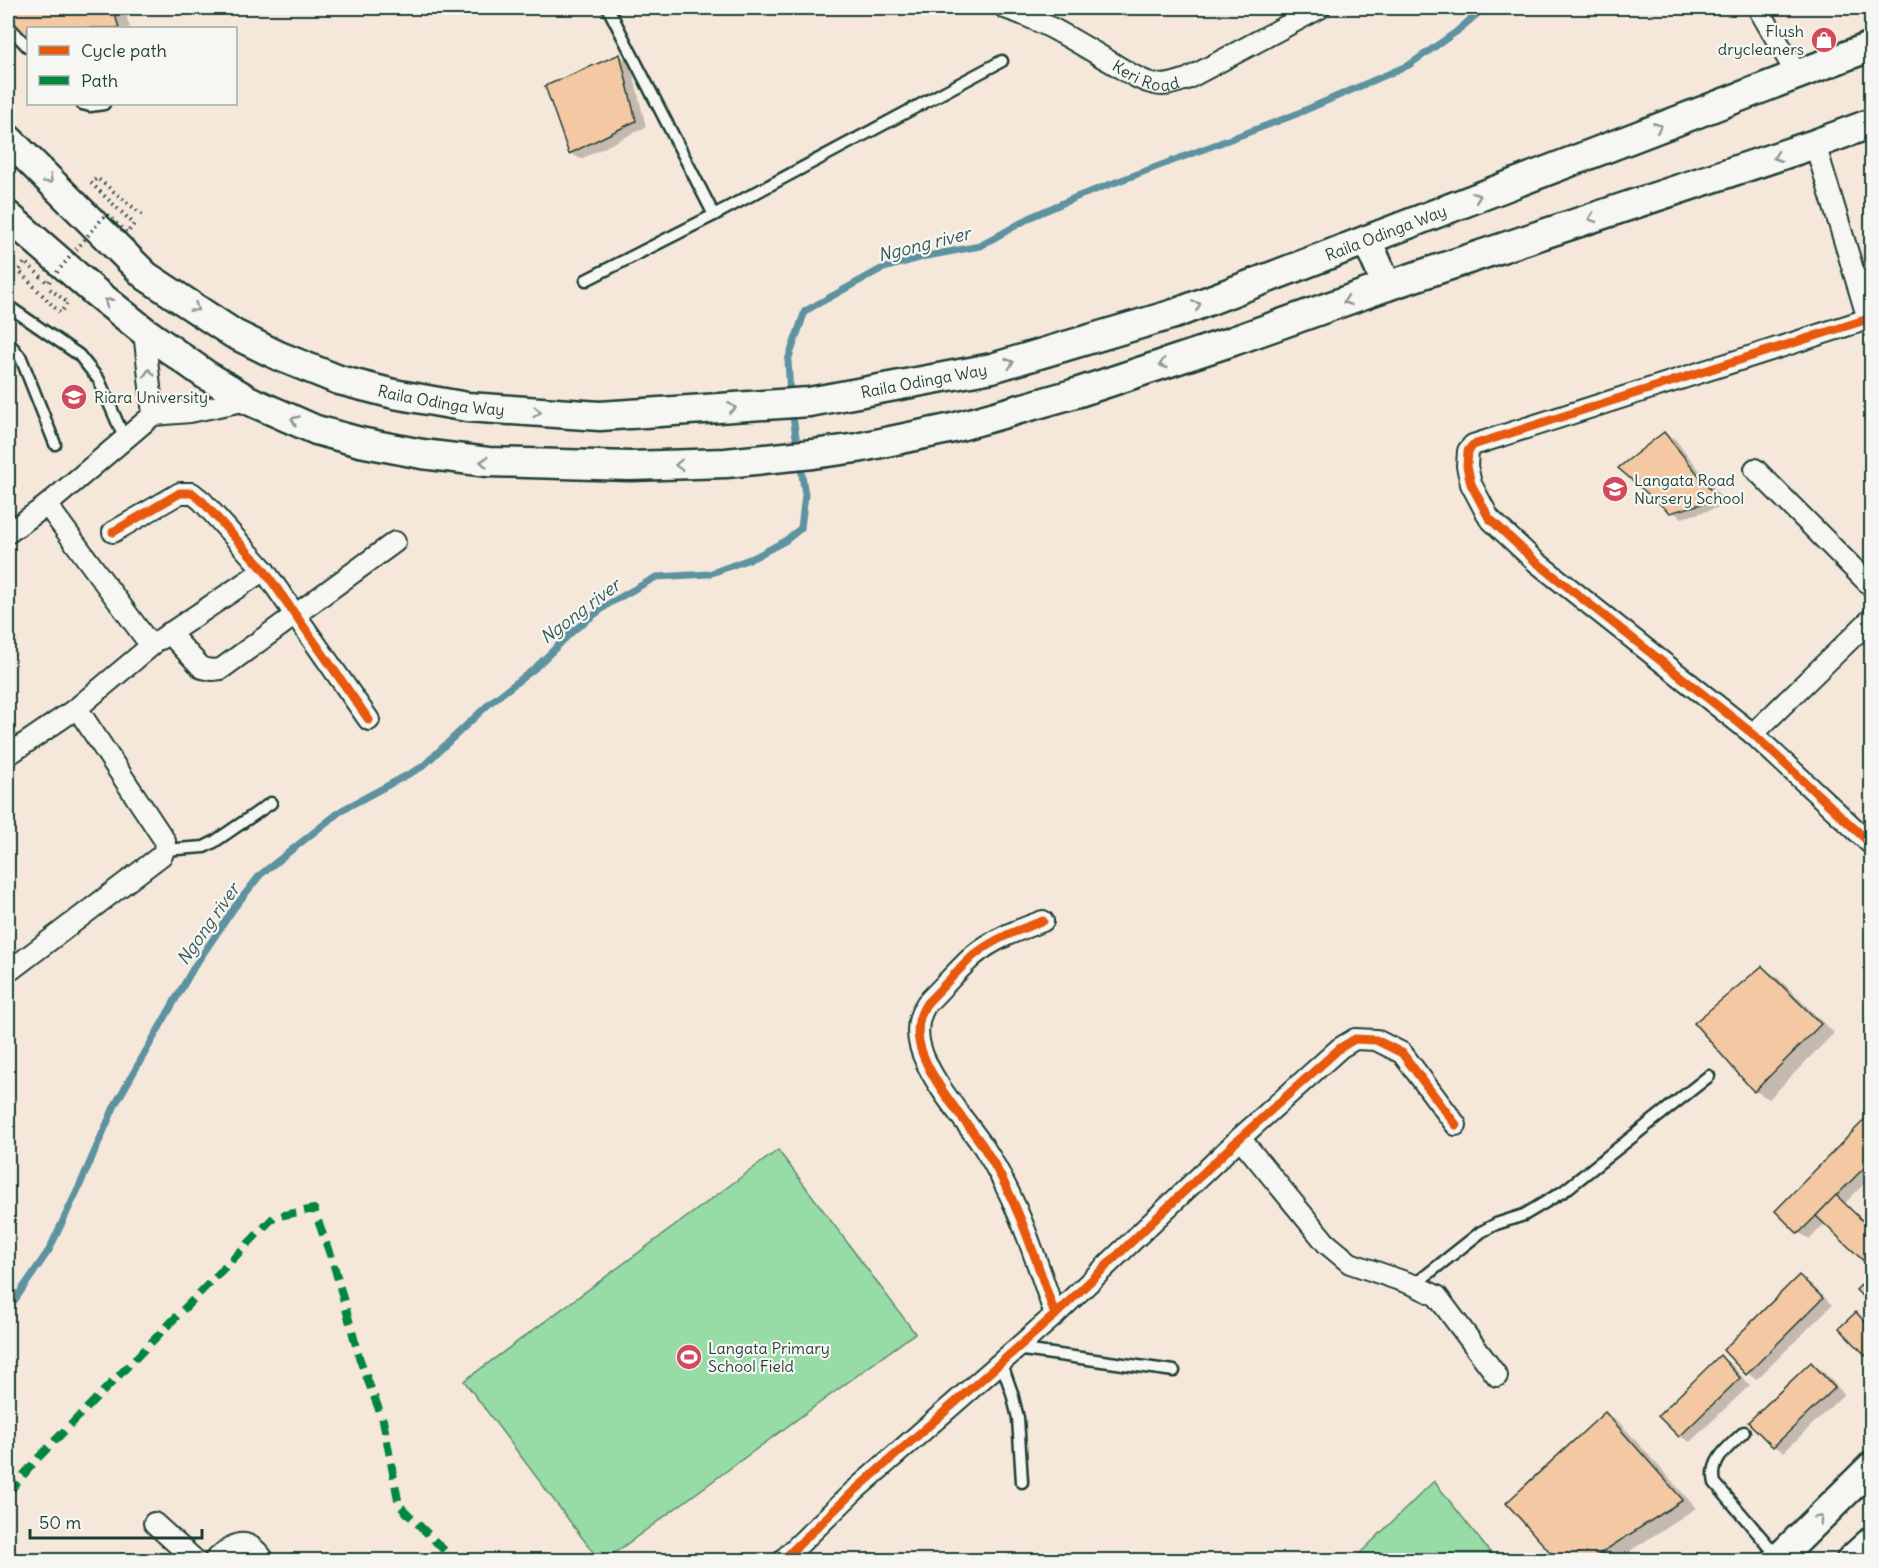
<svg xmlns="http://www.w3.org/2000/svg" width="1879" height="1568" font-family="Delius,sans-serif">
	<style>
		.green { fill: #97dba7; stroke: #5b8c6e; stroke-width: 1.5 }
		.shadow { fill: #0003 }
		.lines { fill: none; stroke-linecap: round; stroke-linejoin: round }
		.stream { stroke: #5d92a0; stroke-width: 7 }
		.building { fill: #f3c8a2; stroke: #1f3d34; stroke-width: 1.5 }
		.service-casing { stroke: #1f3d34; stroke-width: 15 }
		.minor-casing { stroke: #1f3d34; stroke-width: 24 }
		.secondary-casing { stroke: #1f3d34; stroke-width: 33 }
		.service { stroke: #f6f6f2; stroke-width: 10 }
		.minor { stroke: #f6f6f2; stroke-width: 20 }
		.secondary { stroke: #f6f6f2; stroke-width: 28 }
		.path-bridge { stroke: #1f3d34; stroke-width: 4; stroke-dasharray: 1.5 4.5; stroke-linecap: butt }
		.quiet { stroke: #00873e; stroke-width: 8; stroke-dasharray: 15 8; stroke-linecap: butt }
		.cycleway-casing { stroke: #f6f6f2; stroke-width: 13 }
		.cycleway { stroke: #e8590c; stroke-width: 9 }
		.oneway { stroke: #8a9a93 }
		.labels { text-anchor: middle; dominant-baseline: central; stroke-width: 4.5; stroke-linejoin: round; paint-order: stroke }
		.poi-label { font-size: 16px; fill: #1f3d34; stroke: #f6f6f2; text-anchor: start }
		.street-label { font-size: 16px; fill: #1f3d34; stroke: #f6f6f2 }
		.water-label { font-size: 18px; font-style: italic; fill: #345958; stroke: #f6f6f2 }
	</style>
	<rect width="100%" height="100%" fill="#f5e8da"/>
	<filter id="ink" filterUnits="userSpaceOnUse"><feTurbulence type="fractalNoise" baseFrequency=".0167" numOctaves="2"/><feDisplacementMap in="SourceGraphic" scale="12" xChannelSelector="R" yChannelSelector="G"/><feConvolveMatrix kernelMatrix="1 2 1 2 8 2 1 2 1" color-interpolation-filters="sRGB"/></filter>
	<g filter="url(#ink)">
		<g class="green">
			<path d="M 778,1150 L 915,1333 L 605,1560 L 599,1560 L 464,1381 Z"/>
			<path d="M 1434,1481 L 1496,1560 L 1353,1560 Z"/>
		</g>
		<g class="shadow">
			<path d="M 11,8 L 124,8 L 130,28 L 28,28 L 28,40 L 8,15 L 8,9 Z"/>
			<path d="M 620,56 L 630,61 L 646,127 L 581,159 L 570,153 Z"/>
			<path d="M 1664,433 L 1675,439 L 1727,505 L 1682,518 L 1671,511 Z"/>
			<path d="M 8,469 L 17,496 L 8,499 Z"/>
			<path d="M 1762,967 L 1776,976 L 1834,1033 L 1769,1099 L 1755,1091 Z"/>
			<path d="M 1872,1114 L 1872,1176 L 1845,1203 L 1872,1229 L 1872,1267 L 1825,1223 L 1810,1239 L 1799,1233 Z"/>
			<path d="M 1799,1277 L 1810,1283 L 1832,1305 L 1757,1379 L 1747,1373 Z"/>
			<path d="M 1856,1314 L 1863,1318 L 1872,1328 L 1872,1360 Z"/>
			<path d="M 1720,1357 L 1730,1363 L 1750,1385 L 1690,1442 L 1680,1436 Z"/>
			<path d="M 1811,1364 L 1822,1370 L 1844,1394 L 1784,1452 L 1774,1446 Z"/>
			<path d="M 1605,1414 L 1619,1422 L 1696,1508 L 1616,1560 L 1559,1560 L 1508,1503 Z"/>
		</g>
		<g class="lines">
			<g class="stream">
				<path d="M 790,396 L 788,360 L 805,311 L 881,269 L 927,256 L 980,246 L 1033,216 L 1079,196 L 1294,115 L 1409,65 L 1456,32 L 1484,8"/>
				<path d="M 792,410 L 798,450"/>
				<path d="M 8,1310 L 49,1250 L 79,1187 L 115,1105 L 194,967 L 234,908 L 260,875 L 342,810 L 422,767 L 491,702 L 534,669 L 574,630 L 610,603 L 656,577 L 709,574 L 755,557 L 785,541 L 801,528 L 805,495 L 800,461"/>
			</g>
		</g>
		<g class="building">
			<path d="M 8,8 L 113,8 L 119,28 L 28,28 L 28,42 L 8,18 Z"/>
			<path d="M 620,54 L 636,121 L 569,154 L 545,86 Z"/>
			<path d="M 1664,432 L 1718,499 L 1670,513 L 1618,468 Z"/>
			<path d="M 1762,966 L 1821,1024 L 1754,1092 L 1694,1023 Z"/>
			<path d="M 1872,1112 L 1872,1160 L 1798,1234 L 1775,1211 Z"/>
			<path d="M 1836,1195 L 1872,1230 L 1872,1269 L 1816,1216 Z"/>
			<path d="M 1872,1274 L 1872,1306 L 1856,1290 Z"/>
			<path d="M 1799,1275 L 1823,1298 L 1746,1375 L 1723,1350 Z"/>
			<path d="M 1856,1312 L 1872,1330 L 1872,1362 L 1839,1328 Z"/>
			<path d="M 1720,1355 L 1740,1378 L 1679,1437 L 1658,1416 Z"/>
			<path d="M 1811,1362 L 1835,1388 L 1773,1447 L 1748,1422 Z"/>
			<path d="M 1605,1412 L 1683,1500 L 1590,1560 L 1557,1560 L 1506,1503 Z"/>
		</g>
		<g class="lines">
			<g class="service-casing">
				<g id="service">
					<path d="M 608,8 L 714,215"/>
					<path d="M 1285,8 L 1295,21"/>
					<path d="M 8,26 L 28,47"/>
					<path d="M 82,104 L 90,106 L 104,104"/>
					<path d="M 586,280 L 714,215 L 1002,61"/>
					<path d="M 8,306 L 79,355 L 99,380 L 125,440"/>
					<path d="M 8,342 L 21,358 L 55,444"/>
					<path d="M 164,850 L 204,847 L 214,842 L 271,803"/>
					<path d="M 1414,1285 L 1481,1232 L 1496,1224 L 1524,1215 L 1564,1191 L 1709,1076"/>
					<path d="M 1016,1349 L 1174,1371"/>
					<path d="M 1001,1362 L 1012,1393 L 1018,1418 L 1022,1482"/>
					<path d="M 1744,1432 C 1730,1446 1709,1460 1715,1483 L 1779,1558"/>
				</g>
			</g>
			<g class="minor-casing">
				<g id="minor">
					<path id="s1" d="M 1005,8 C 1042,20 1075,41 1109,61 C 1123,69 1139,81 1155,84 C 1166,87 1177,82 1187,79 L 1320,8"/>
					<path d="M 1758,8 L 1796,73"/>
					<path d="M 1815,144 L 1868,319 L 1872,322"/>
					<path d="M 1868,319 L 1473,445 L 1468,451 L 1467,466 L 1471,484 L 1489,518 L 1535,561 L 1753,734 L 1872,845"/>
					<path d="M 144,331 L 153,415"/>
					<path d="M 1755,469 L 1872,587"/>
					<path d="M 113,532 L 180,493 L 192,493 L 202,501 L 264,570 L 369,720"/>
					<path d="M 8,533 L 47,505 L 153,415 L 190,412 L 248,400"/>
					<path d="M 169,633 L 202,668 L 212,670 L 221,669 L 395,542"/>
					<path d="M 161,639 L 264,570"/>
					<path d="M 1753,734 L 1872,618"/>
					<path d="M 8,755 L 77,708 L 151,646 L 47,505"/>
					<path d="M 1043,921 C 1018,930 993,939 973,956 C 957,971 942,988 927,1003 C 916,1019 916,1037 923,1055 C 935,1086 964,1119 983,1146 C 1017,1198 1035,1257 1055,1315"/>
					<path d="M 8,972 L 162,855 L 164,850 L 165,841 L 77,708"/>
					<path d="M 1240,1138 L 1326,1243 L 1350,1263 L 1414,1285 L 1437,1296 L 1497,1376"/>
					<path d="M 154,1523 L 195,1560"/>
					<path d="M 215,1560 C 234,1543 246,1534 264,1560"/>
					<path d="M 783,1560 L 853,1492 L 1055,1315 L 1240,1138 L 1340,1048 L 1355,1039 L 1376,1040 L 1402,1053 L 1456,1125"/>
				</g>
			</g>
			<g class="secondary-casing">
				<g id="secondary">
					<path id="s2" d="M 8,139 L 146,276 L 234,334 L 279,356 L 339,380 L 394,394 L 467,407 L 600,416 L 809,402 L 992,368 L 1174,314 L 1872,46"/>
					<path d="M 8,216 L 94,291 L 144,331 L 206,375 L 248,400 L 316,430 L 360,442 L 422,454 L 488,462 L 630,466 L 726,463 L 813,454 L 857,448 L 953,428 L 1076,393 L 1233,341 L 1387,286 L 1815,144 L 1872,123"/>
					<path d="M 1367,240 L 1387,286"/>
					<path d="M 1777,1560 L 1872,1466"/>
					<path d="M 1851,1560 L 1872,1541"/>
				</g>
			</g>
			<use href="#service" class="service"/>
			<use href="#minor" class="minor"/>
			<use href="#secondary" class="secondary"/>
			<path class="path-bridge" d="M 50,289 L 68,303 L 60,313 L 19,271 L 25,262 L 48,283 L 106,214 L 127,233 L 134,224 L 91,183 L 97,178 L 145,217"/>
			<path class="quiet" d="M 8,1493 L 38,1458 L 274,1217 L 314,1209 L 335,1269 L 360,1360 L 383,1420 L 399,1505 L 454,1560"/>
			<g class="cycleway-casing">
				<g id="cycleway">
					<path d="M 1868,319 L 1473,445 L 1468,451 L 1467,466 L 1471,484 L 1489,518 L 1535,561 L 1753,734 L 1872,845"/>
					<path d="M 113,532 L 180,493 L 192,493 L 202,501 L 264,570 L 369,720"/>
					<path d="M 1043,921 C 1018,930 993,939 973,956 C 957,971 942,988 927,1003 C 916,1019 916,1037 923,1055 C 935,1086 964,1119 983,1146 C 1017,1198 1035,1257 1055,1315"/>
					<path d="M 783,1560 L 853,1492 L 1055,1315 L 1240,1138 L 1340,1048 L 1355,1039 L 1376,1040 L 1402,1053 L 1456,1125"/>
				</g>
			</g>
			<use href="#cycleway" class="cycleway"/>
		</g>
		<defs><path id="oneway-chevron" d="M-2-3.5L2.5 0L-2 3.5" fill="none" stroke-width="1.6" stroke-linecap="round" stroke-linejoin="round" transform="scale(1.5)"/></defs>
		<g class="oneway">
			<use href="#oneway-chevron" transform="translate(1658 127) rotate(-21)"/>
			<use href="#oneway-chevron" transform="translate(1777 157) rotate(162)"/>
			<use href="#oneway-chevron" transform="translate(49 180) rotate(45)"/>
			<use href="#oneway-chevron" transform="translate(1477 197) rotate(-21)"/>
			<use href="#oneway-chevron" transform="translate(1592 218) rotate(162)"/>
			<use href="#oneway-chevron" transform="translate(1347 301) rotate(160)"/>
			<use href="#oneway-chevron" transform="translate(108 302) rotate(-142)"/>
			<use href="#oneway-chevron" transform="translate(1197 305) rotate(-22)"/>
			<use href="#oneway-chevron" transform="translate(195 308) rotate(34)"/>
			<use href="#oneway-chevron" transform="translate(1010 363) rotate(-17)"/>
			<use href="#oneway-chevron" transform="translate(1163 364) rotate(162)"/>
			<use href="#oneway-chevron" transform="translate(149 373) rotate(-95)"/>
			<use href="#oneway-chevron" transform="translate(732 408) rotate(-4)"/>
			<use href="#oneway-chevron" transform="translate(537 412) rotate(4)"/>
			<use href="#oneway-chevron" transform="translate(295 420) rotate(-156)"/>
			<use href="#oneway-chevron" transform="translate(484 462) rotate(-175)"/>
			<use href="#oneway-chevron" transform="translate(679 465) rotate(178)"/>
			<use href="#oneway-chevron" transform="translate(1819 1519) rotate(-45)"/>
		</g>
	</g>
	<defs>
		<g id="shop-disc" transform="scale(1.35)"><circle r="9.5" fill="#d1495b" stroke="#f6f6f2"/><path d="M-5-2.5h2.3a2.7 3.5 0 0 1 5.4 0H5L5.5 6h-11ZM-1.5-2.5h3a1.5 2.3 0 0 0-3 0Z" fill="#fff"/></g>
		<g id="university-disc" transform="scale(1.35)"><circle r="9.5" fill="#d1495b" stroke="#f6f6f2"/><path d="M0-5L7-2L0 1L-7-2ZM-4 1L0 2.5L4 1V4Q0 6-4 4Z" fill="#fff"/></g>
		<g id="school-disc" transform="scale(1.35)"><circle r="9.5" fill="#d1495b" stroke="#f6f6f2"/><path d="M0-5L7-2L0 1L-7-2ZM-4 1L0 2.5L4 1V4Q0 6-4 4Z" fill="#fff"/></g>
		<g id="stadium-disc" transform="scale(1.35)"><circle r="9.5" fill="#d1495b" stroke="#f6f6f2"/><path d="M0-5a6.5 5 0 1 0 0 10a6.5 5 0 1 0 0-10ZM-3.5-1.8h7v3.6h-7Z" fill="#fff"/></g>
	</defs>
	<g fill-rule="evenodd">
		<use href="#shop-disc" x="1824" y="40"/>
		<use href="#university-disc" x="74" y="397"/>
		<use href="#school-disc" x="1615" y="489"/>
		<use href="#stadium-disc" x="689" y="1357"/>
	</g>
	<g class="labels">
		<g class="poi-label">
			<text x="1804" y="31" text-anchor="end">Flush<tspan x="1804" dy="18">drycleaners</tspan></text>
			<text x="94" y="397">Riara University</text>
			<text x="1634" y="480">Langata Road<tspan x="1634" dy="18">Nursery School</tspan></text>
			<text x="708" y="1348">Langata Primary<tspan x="708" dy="18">School Field</tspan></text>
		</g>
		<g class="street-label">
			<text stroke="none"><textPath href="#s1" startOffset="158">Keri Road</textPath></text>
			<text stroke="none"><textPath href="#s2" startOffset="1491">Raila Odinga Way</textPath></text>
			<text stroke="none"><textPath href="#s2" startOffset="1005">Raila Odinga Way</textPath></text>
			<text stroke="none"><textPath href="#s2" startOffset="519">Raila Odinga Way</textPath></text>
		</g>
		<g class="water-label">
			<text transform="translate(924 244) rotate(-14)">Ngong river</text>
			<text transform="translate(580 611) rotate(-37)">Ngong river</text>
			<text transform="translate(208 924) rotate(-55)">Ngong river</text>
		</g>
	</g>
	<rect width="1879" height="1568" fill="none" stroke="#f6f6f2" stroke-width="30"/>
	<rect x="15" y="15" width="1849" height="1538" fill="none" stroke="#1f3d34" stroke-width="2" filter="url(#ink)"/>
	<rect x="27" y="27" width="210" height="78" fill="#f6f6f2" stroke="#a0aca6" stroke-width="1.5"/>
	<rect x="39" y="46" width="30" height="9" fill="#e8590c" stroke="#a0aca6" stroke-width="1.5"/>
	<text x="81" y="57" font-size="18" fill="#1f3d34">Cycle path</text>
	<rect x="39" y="76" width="30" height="9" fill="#00873e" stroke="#a0aca6" stroke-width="1.5"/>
	<text x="81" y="87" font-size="18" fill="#1f3d34">Path</text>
	<path d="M30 1529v9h172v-9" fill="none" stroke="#1f3d34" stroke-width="3"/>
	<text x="39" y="1529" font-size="18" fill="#1f3d34" stroke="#f6f6f2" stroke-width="4.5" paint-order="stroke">50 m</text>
</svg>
